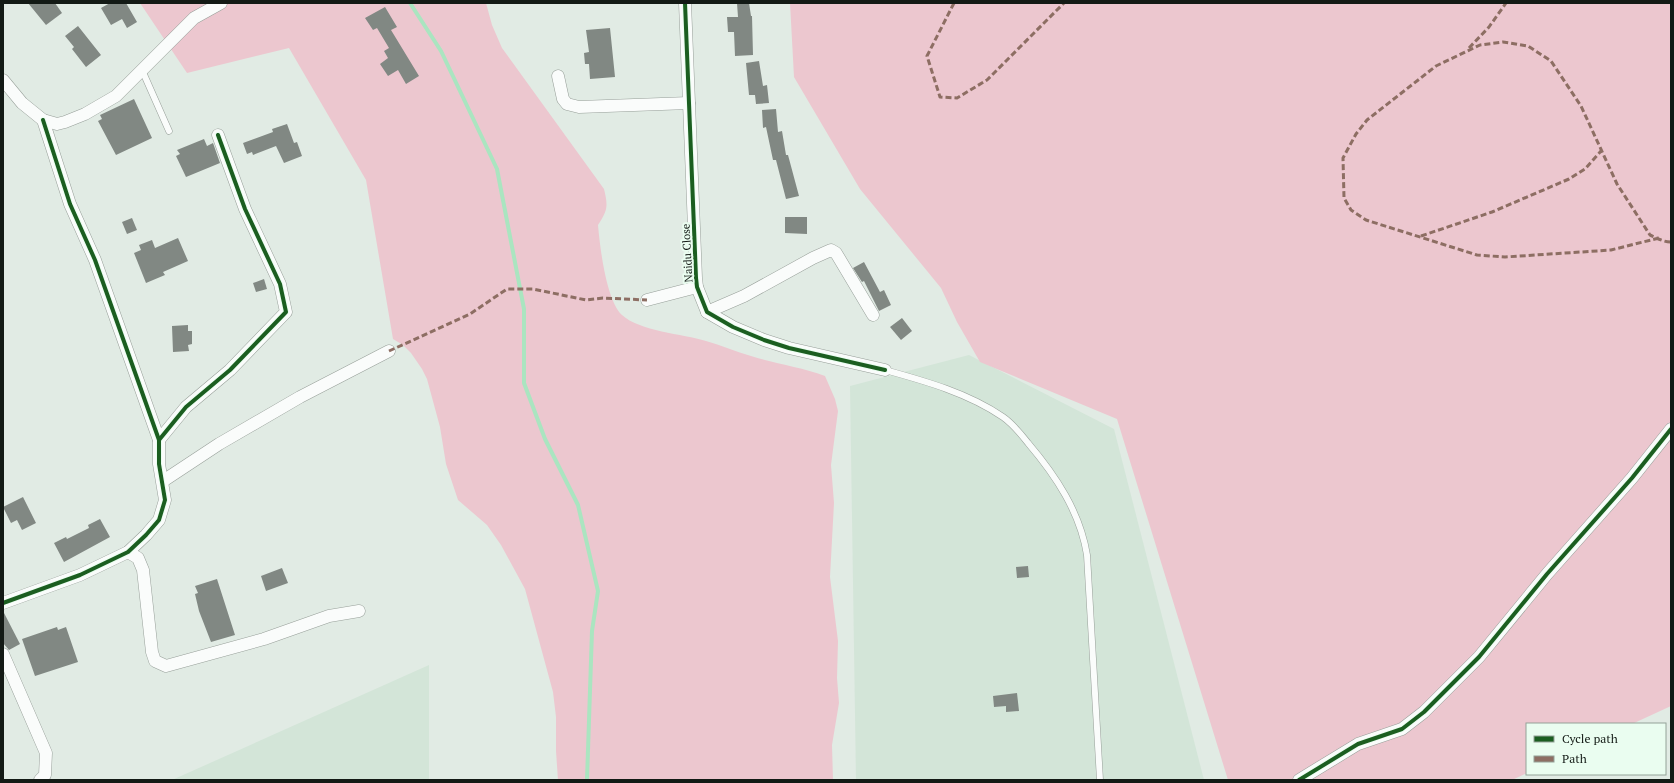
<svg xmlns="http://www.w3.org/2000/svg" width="1674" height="783" font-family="'PT Serif',serif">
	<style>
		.built { fill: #d3e5d8 }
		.green { fill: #ecc7cf }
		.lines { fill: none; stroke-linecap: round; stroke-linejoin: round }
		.stream { stroke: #aae5c0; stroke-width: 4 }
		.building { fill: #818883 }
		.service-casing { stroke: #979f99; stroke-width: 7 }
		.minor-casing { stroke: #979f99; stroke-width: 13 }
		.service { stroke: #fafcfb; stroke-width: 6 }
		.minor { stroke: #fafcfb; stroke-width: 12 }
		.quiet { stroke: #8d6e63; stroke-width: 3; stroke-dasharray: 6 3; stroke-linecap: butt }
		.cycleway-casing { stroke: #eafdf0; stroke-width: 6 }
		.cycleway { stroke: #1b5e20; stroke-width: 4 }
		.labels { text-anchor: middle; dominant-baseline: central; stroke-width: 4; stroke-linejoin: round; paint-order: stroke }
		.street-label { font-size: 11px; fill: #131a15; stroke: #eafdf0 }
	</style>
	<rect width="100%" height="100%" fill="#e1ebe4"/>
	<g class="built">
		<path d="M 969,355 L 1114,429 L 1204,780 L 856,780 L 850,386 Z"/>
		<path d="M 429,665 L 429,780 L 172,780 Z"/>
	</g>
	<g class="green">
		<path d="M 140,3 L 486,3 L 492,25 L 502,48 L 604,189 C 608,206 608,210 598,225 C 600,247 606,300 622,315 C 639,331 683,334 706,341 C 721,345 736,352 751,356 C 776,364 801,367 825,376 L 835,399 L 838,411 L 831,465 L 834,503 L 830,577 L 838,641 L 837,678 L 839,703 L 832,745 L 833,780 L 558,780 L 556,751 L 556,717 L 553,692 L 525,589 L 501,545 L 487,525 L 458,500 L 446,464 L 440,427 L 427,379 L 422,369 L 411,353 L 403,345 L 393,339 L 366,180 L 289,48 L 187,73 Z"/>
		<path d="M 790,3 L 1671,3 L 1671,706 L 1632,724 L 1527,724 L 1527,773 L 1512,780 L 1228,780 L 1117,419 L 980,362 L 957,322 L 941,288 L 860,189 L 794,77 Z"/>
	</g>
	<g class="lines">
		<path class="stream" d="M 410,3 L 441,51 L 497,169 L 524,309 L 524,383 L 545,439 L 578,505 L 598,591 L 592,631 L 587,780"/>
	</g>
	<g class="building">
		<path d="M 28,3 L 55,3 L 62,13 L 46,25 Z"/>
		<path d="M 110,3 L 126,3 L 137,22 L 127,28 L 122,19 L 111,25 L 101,8 Z"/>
		<path d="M 737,3 L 749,3 L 751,16 L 752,16 L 753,55 L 735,56 L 734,32 L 728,32 L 727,17 L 738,17 Z"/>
		<path d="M 385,7 L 397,27 L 391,30 L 419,76 L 406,84 L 398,70 L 388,76 L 380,64 L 388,58 L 384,51 L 389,48 L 377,28 L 373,30 L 365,18 Z"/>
		<path d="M 78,26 L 101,55 L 86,67 L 72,49 L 74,47 L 65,36 Z"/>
		<path d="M 610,28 L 615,77 L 590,79 L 589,64 L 585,64 L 584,53 L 589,52 L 586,30 Z"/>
		<path d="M 759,61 L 763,86 L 767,85 L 769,103 L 756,104 L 755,95 L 749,95 L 746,63 Z"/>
		<path d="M 134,99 L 152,138 L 116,155 L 98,121 L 102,119 L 100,115 Z"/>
		<path d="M 776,109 L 778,132 L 782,131 L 786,155 L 788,155 L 799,196 L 786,199 L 776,160 L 773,160 L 766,127 L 763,128 L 762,110 Z"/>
		<path d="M 287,124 L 294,143 L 297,142 L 302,156 L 284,163 L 276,146 L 253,155 L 252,152 L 247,154 L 243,143 L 273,132 L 272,129 Z"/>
		<path d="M 204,139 L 207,146 L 213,143 L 220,163 L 186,177 L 176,156 L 180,154 L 177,150 Z"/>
		<path d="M 785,217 L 807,217 L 807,234 L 785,233 Z"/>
		<path d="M 132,218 L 137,230 L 127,234 L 122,222 Z"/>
		<path d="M 178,238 L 188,261 L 163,272 L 165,275 L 146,283 L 134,253 L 141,250 L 139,245 L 152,240 L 155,248 Z"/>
		<path d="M 864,262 L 880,292 L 884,290 L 891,305 L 879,311 L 864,281 L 862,282 L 853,268 Z"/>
		<path d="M 264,279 L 267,289 L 256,292 L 253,283 Z"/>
		<path d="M 902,318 L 912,331 L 901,340 L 890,327 Z"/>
		<path d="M 188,325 L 188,331 L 192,331 L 192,344 L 188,345 L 189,351 L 173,352 L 172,326 Z"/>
		<path d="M 23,497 L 36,523 L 22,530 L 17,520 L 11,523 L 3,507 Z"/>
		<path d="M 100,519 L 110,537 L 64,562 L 54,543 L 66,537 L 67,539 L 89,528 L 88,525 Z"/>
		<path d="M 1028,566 L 1029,577 L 1017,578 L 1016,567 Z"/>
		<path d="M 282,568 L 288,583 L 266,591 L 261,576 Z"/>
		<path d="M 217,579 L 235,635 L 211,642 L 199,611 L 195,594 L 198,593 L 195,586 Z"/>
		<path d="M 3,611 L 20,644 L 9,650 L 3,643 Z"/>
		<path d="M 57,627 L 58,630 L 66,627 L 78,662 L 35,676 L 22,639 Z"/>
		<path d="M 1017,693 L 1019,711 L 1006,712 L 1006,706 L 994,707 L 993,696 Z"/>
	</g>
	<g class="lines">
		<g class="service-casing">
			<g id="service">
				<path d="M 142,70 L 169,131"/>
				<path d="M 885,370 C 925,381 968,393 1003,417 C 1013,424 1021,434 1028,443 C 1056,476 1080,512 1087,555 L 1100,780"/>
			</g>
		</g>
		<g class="minor-casing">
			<g id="minor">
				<path d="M 685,3 L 696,278 L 697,287 L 707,312 L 733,327 L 764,340 L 789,348 L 885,370"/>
				<path d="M 558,76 L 563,99 L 567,104 L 579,107 L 689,103"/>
				<path d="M 3,80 L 22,103 L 43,120 L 57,124 L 65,122 L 85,114 L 116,96 L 194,18 L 221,3"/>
				<path d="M 647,300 L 697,287"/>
				<path d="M 707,312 L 744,296 L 813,258 L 831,250 L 836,253 L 873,315"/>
				<path d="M 159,440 L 186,407 L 230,370 L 286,312 L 280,284 L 245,209 L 218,135"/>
				<path d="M 163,481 L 219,444 L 300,397 L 389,351"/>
				<path d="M 128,552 L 138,558 L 143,570 L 152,652 L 155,661 L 166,666 L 264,639 L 329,616 L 359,611"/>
				<path d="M 3,603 L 80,575 L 128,552 L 146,535 L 159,520 L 165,500 L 159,464 L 159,440 L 95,260 L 70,204 L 43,120"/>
				<path d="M 3,654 L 46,753 L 45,775 L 40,780"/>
				<path d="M 1299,780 L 1358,744 L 1402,729 L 1424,712 L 1479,657 L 1547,574 L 1632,478 L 1671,429"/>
			</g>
		</g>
		<use href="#service" class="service"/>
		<use href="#minor" class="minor"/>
		<g class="quiet">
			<path d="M 954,3 L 927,56 L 940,97 L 957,98 L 987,80 L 1064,3"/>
			<path d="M 1469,48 L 1489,27 L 1506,3"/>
			<path d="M 1421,236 L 1492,212 L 1569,179 L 1585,169 L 1601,151"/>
			<path d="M 1659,238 L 1611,250 L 1505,257 L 1477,255 L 1366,220 L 1351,210 L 1344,198 L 1343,158 L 1356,134 L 1367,120 L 1436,66 L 1480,45 L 1503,42 L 1528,46 L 1551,61 L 1581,106 L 1617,184 L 1650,235 C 1657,238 1663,242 1671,242"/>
			<path d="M 389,351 L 470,314 L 507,289 L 533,289 L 586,300 L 603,298 L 647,300"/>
		</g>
		<g class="cycleway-casing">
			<g id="cycleway">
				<path d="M 685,3 L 696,278 L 697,287 L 707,312 L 733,327 L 764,340 L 789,348 L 885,370"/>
				<path d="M 159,440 L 186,407 L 230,370 L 286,312 L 280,284 L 245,209 L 218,135"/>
				<path d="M 3,603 L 80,575 L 128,552 L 146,535 L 159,520 L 165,500 L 159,464 L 159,440 L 95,260 L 70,204 L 43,120"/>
				<path d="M 1299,780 L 1358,744 L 1402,729 L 1424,712 L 1479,657 L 1547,574 L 1632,478 L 1671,429"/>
			</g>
		</g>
		<use href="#cycleway" class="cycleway"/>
	</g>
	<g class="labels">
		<g class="street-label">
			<text transform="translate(687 253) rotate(-93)">Naidu Close</text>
		</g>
	</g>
	<rect width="1674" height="783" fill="none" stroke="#131a15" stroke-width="8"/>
	<rect x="1526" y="723" width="140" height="52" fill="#eafdf0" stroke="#94a298"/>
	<rect x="1534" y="736" width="20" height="6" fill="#1b5e20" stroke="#94a298"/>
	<text x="1562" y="743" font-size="12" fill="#131a15">Cycle path</text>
	<rect x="1534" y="756" width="20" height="6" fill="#8d6e63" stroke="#94a298"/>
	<text x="1562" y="763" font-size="12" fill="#131a15">Path</text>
</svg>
